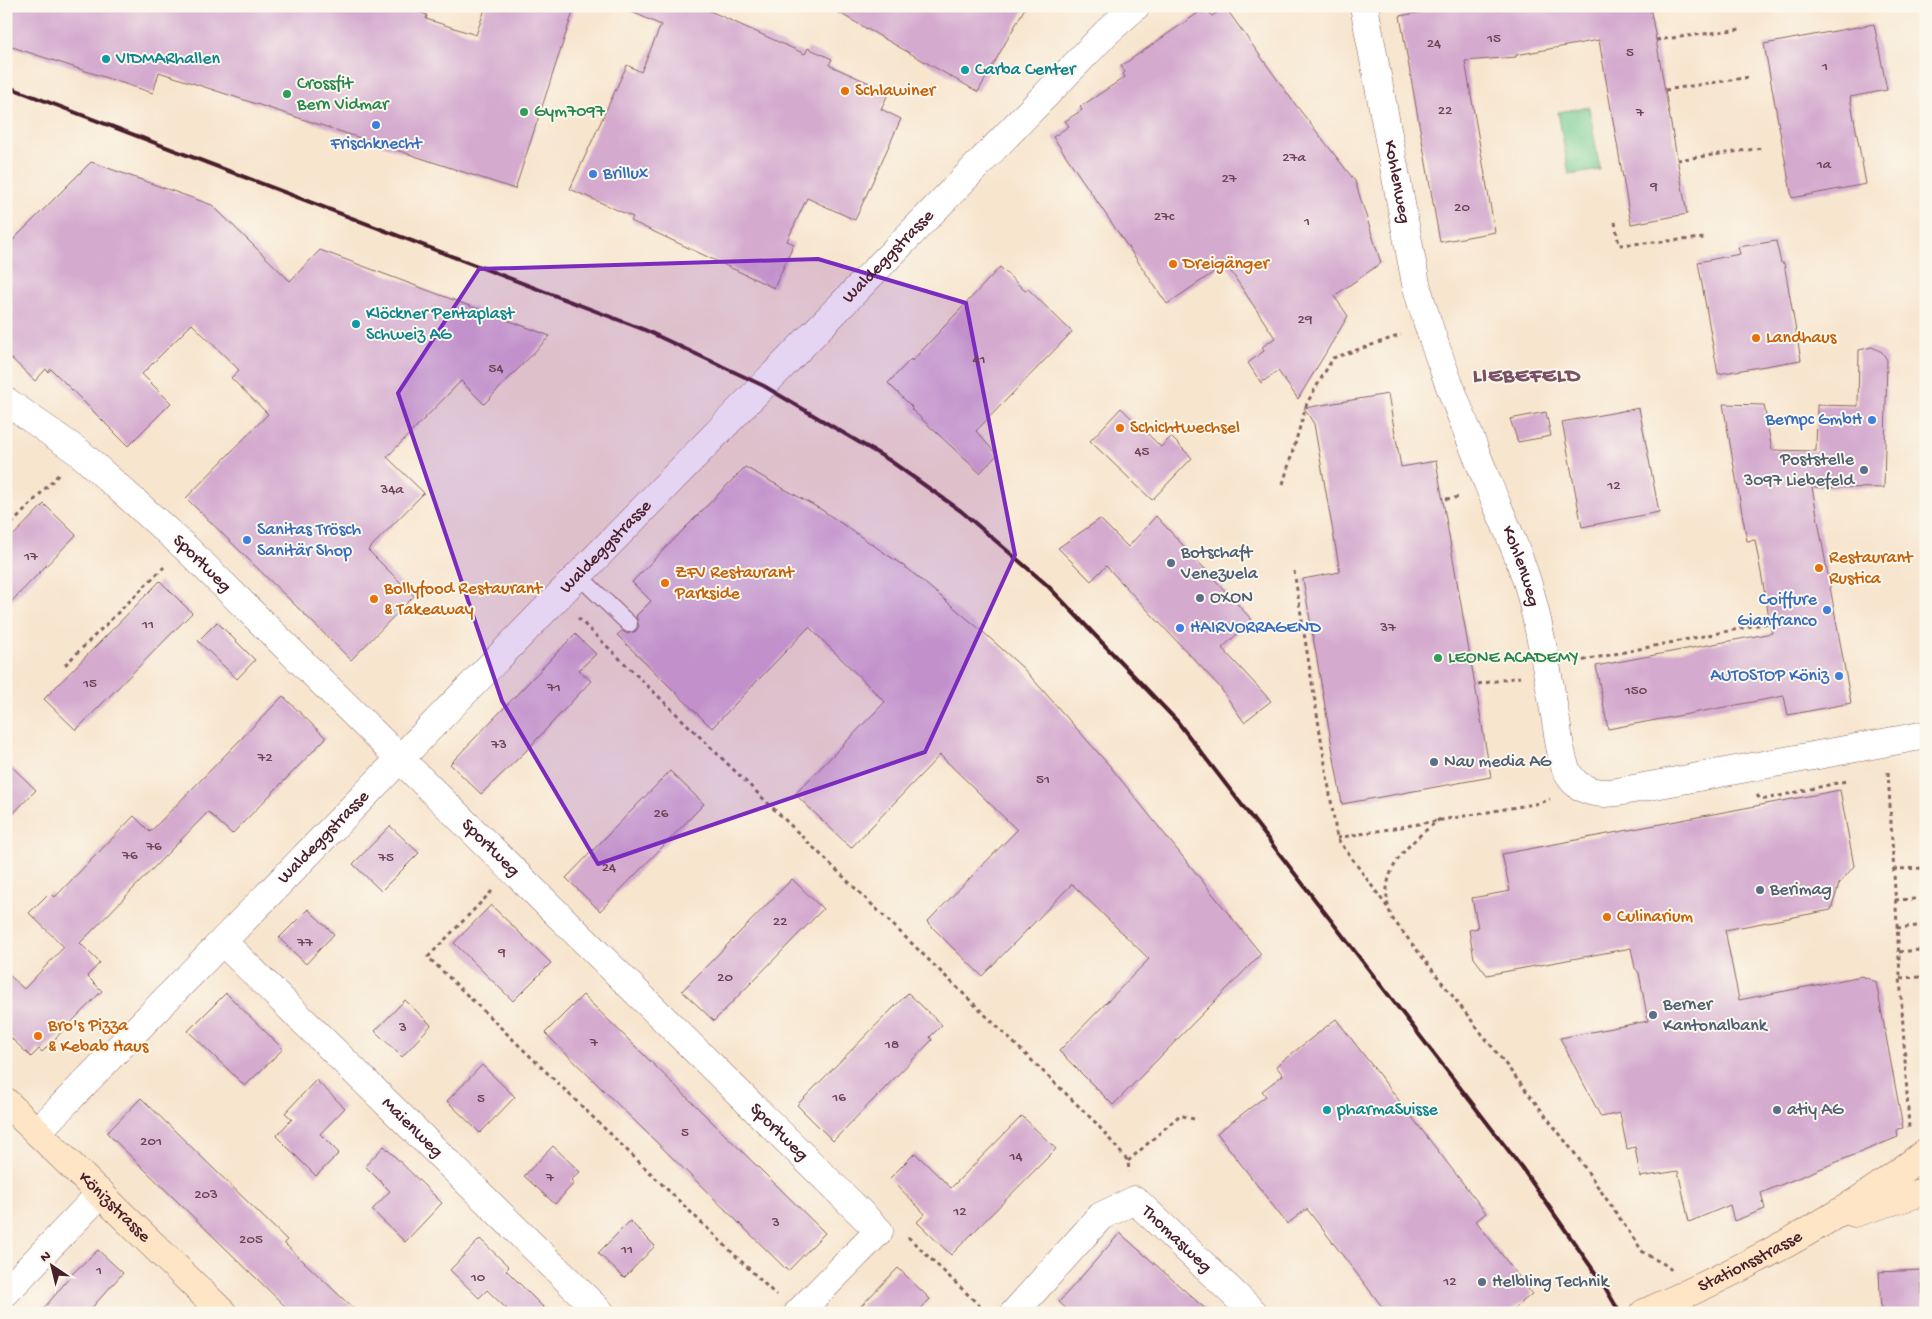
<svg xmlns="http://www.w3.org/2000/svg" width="1932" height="1319" font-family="'Gochi Hand',sans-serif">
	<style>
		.green { fill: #76cc90; stroke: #60765e }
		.building { fill: #d4aacf }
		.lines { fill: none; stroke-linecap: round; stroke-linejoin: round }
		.lane-casing { stroke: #876464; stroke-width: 18 }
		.street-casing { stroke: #876464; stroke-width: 29 }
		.secondary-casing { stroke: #876464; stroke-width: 29 }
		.path { stroke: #876464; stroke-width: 3; stroke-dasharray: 4 4; stroke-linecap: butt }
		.lane { stroke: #fff; stroke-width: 16 }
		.street { stroke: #fff; stroke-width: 28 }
		.secondary { stroke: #fde5c5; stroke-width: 28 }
		.rail { stroke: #4a1f2b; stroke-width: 4 }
		.marked { fill: #7b2cbf; fill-opacity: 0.2; stroke: #7b2cbf; stroke-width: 4; stroke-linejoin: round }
		.culture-dot { fill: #0f9aa8; stroke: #fbf7ec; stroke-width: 2 }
		.food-dot { fill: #e8710a; stroke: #fbf7ec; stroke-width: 2 }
		.leisure-dot { fill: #2e9e5b; stroke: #fbf7ec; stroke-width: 2 }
		.shop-dot { fill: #3f7fe0; stroke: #fbf7ec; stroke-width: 2 }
		.service-dot { fill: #5c6f8a; stroke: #fbf7ec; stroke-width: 2 }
		.labels { text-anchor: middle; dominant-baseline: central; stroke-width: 4; stroke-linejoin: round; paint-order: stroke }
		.number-label { font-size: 15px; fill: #6c4254 }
		.culture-label { font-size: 18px; fill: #0d838f; stroke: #fbf7ec; text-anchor: start }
		.leisure-label { font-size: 18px; fill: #27864d; stroke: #fbf7ec; text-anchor: start }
		.food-label { font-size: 18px; fill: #c56008; stroke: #fbf7ec; text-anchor: start }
		.shop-label { font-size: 18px; fill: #366cbe; stroke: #fbf7ec; text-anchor: start }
		.street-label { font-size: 18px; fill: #4a1f2b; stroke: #fbf7ec }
		.service-label { font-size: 18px; fill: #4e5e75; stroke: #fbf7ec; text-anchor: start }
		.district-label { font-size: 22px; font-weight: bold; letter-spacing: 1px; fill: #7a5064; stroke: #fbf7ec }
	</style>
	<rect width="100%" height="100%" fill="#fbf7ec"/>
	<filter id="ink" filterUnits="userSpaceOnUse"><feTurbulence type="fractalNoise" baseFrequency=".02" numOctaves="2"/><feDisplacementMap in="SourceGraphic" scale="10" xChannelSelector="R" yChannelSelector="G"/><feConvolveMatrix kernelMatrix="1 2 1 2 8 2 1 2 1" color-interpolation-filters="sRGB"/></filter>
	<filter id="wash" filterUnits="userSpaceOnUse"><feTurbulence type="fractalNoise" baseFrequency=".0096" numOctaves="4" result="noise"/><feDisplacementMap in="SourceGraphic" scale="20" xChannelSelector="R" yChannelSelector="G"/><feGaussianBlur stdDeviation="1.12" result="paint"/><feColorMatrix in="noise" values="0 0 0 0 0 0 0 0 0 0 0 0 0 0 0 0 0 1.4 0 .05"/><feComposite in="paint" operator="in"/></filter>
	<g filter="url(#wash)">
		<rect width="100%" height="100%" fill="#f7e5ce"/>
		<path class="green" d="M 1589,107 L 1600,170 L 1569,175 L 1558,112 Z"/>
		<g id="blocks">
			<g class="building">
				<path d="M 6,6 L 400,6 L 427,15 L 426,19 L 476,35 L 486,6 L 575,6 L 515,189 L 159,72 L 153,93 L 6,45 Z"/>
				<path d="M 619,6 L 699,6 L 805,54 L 808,48 L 832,59 L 829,65 L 889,92 L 881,109 L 901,119 L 855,220 L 807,198 L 787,241 L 794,244 L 774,288 L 631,221 L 633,217 L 570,189 L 627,65 L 641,72 L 661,25 Z"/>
				<path d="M 827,6 L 1026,6 L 978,92 Z"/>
				<path d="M 1454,6 L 1650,6 L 1687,214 L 1631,224 L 1599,40 L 1516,55 L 1516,57 L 1465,61 L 1495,232 L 1440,242 L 1400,16 Z"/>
				<path d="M 1225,7 L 1292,100 L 1355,181 L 1381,263 L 1334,296 L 1348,316 L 1298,399 L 1278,371 L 1261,383 L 1248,363 L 1264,351 L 1262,347 L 1275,338 L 1226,264 L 1167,304 L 1053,137 L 1069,126 L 1065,121 L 1082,110 L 1080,107 L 1125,77 L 1123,74 L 1125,72 L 1121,66 L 1201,11 L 1202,13 L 1207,10 L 1212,16 Z"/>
				<path d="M 1874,24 L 1887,90 L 1850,97 L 1866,184 L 1792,198 L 1764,44 Z"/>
				<path d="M 91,162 L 212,205 L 290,281 L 320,250 L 550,336 L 484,404 L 461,381 L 387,457 L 424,493 L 368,550 L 414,596 L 351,660 L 186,498 L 268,414 L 231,378 L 239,370 L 192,324 L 142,374 L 171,403 L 128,446 L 51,369 L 48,372 L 46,369 L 35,381 L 6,353 L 6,247 Z"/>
				<path d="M 1776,241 L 1781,263 L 1784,263 L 1801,360 L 1718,374 L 1698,262 L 1740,254 L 1738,247 Z"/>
				<path d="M 1000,267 L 1025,291 L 1028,289 L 1072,332 L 976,431 L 997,455 L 980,473 L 911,409 L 912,407 L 888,383 L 911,359 L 912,361 Z"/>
				<path d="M 1872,347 L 1882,352 L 1887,360 L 1884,488 L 1812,487 L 1851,703 L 1788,715 L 1784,696 L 1608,729 L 1596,666 L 1772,633 L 1755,540 L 1747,541 L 1723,404 L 1764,405 L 1772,450 L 1816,451 L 1817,405 L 1858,406 L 1859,350 Z"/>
				<path d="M 1388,394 L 1401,467 L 1436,461 L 1491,777 L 1342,804 L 1303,579 L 1340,572 L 1314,424 L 1304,408 Z"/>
				<path d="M 1121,408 L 1161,447 L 1171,437 L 1192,458 L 1152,500 L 1090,441 Z"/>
				<path d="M 1639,408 L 1659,512 L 1582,527 L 1562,422 Z"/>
				<path d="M 1546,412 L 1551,436 L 1518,442 L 1510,419 Z"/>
				<path d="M 745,467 L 822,510 L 908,569 L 982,631 L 1023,668 L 1109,765 L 1261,954 L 1113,1105 L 1059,1051 L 1149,959 L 1072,884 L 982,976 L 954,949 L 927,922 L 1017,830 L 940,755 L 851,848 L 795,794 L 885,702 L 809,627 L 712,728 L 617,635 L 622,631 L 627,634 L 636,631 L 639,626 L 636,616 L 651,601 L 632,582 Z"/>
				<path d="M 44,504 L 76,535 L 6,607 L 6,543 Z"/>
				<path d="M 1156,516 L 1252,620 L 1222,648 L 1271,701 L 1244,722 L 1219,686 L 1106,566 L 1091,581 L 1058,548 L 1100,519 L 1128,547 Z"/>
				<path d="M 160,581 L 192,613 L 76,730 L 44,699 Z"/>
				<path d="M 217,622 L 255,660 L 237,679 L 198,641 Z"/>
				<path d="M 575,634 L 596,654 L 579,670 L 591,681 L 524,753 L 481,794 L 450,764 Z"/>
				<path d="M 283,696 L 326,738 L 232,834 L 208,812 L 91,932 L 80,943 L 100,963 L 87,976 L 102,991 L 42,1052 L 39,1049 L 31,1057 L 6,1033 L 6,972 L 24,989 L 64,947 L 29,913 L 50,892 L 55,897 L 134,816 L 150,832 Z"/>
				<path d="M 6,761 L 36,790 L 6,821 Z"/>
				<path d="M 670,771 L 704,804 L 600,911 L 566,878 Z"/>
				<path d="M 1840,790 L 1854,866 L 1839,884 L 1831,910 L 1725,930 L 1739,1000 L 1862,976 L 1876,982 L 1903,1128 L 1897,1129 L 1898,1137 L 1761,1193 L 1765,1209 L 1734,1221 L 1730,1205 L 1689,1222 L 1678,1171 L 1640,1177 L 1635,1147 L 1627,1149 L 1620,1113 L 1601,1117 L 1560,1038 L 1648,1021 L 1639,973 L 1635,968 L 1631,948 L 1487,975 L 1474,958 L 1469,930 L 1478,928 L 1472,898 L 1510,891 L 1502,854 Z"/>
				<path d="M 390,826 L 419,853 L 381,891 L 353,864 Z"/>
				<path d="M 792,879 L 823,909 L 714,1021 L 682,991 Z"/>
				<path d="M 491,905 L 551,963 L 513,1001 L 454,943 Z"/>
				<path d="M 308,909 L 334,934 L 306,964 L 279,938 Z"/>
				<path d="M 226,993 L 283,1049 L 245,1086 L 188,1031 Z"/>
				<path d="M 908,993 L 942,1025 L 930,1037 L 932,1040 L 833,1141 L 797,1105 Z"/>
				<path d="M 583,995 L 825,1233 L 788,1271 L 545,1033 Z"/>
				<path d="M 405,1000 L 431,1025 L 402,1057 L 375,1031 Z"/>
				<path d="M 1336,1019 L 1486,1213 L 1476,1221 L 1532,1294 L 1508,1313 L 1387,1313 L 1307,1209 L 1287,1224 L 1217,1133 L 1266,1096 L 1262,1091 L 1283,1075 L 1276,1066 Z"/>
				<path d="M 482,1065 L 515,1097 L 480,1133 L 447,1101 Z"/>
				<path d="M 316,1080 L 345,1108 L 320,1134 L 339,1153 L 316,1176 L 276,1136 L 292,1119 L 285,1113 Z"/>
				<path d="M 141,1098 L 287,1240 L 284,1243 L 358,1313 L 292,1313 L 107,1133 Z"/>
				<path d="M 1022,1116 L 1056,1149 L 951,1255 L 917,1222 L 925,1214 L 890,1178 L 915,1153 L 951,1188 Z"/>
				<path d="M 384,1146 L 442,1203 L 405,1242 L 372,1210 L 390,1191 L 365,1166 Z"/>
				<path d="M 553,1146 L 580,1172 L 571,1180 L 574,1183 L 555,1204 L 524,1176 Z"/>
				<path d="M 630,1221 L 655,1246 L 624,1278 L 598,1253 Z"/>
				<path d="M 1120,1233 L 1210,1313 L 1071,1313 L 1059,1302 Z"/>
				<path d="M 480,1239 L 509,1267 L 506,1270 L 549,1313 L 511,1313 L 487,1290 L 479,1298 L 450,1270 Z"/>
				<path d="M 98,1250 L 123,1273 L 87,1313 L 40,1313 L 74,1272 Z"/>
				<path d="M 898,1268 L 930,1299 L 917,1313 L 854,1313 Z"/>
				<path d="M 1921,1270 L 1923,1313 L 1881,1313 L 1879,1272 Z"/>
			</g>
		</g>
	</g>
	<g filter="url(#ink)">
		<use href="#blocks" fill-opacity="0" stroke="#876464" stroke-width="1"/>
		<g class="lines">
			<g class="lane-casing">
				<path id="lane" d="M 579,576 L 629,624"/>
			</g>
			<g class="street-casing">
				<g id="street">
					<path id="s1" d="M 1364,6 L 1416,284 C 1435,353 1463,420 1489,486 C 1503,520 1519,553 1529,588 C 1540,628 1547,669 1554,710 C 1558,729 1559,752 1566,769 C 1575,791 1596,795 1617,792 L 1926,735"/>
					<path id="s2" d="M 6,401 L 80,453 L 185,547 L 879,1231 L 798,1313"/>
					<path id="s3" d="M 223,942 L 601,1313"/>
					<path id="s4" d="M 37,1132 L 1107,32 L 1136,6"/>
					<path d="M 6,1292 L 101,1193"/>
					<path id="s5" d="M 1014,1313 L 1101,1216 L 1135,1200 L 1254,1313"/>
				</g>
			</g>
			<g class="secondary-casing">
				<g id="secondary">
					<path id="s6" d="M 6,1102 L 223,1313"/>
					<path d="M 1854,1213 L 1916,1194 L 1926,1193"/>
					<path id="s7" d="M 1644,1313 C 1744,1269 1839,1220 1926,1152"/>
				</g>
			</g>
			<g class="path">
				<path d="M 1656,40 L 1742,29"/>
				<path d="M 1665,90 L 1750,77"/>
				<path d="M 1677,160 L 1762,148"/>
				<path d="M 1615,222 L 1619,245 L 1705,238"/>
				<path d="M 1283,484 L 1307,403 L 1333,358 L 1401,335"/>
				<path d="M 1446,499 L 1461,497"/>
				<path d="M 6,530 L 59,474"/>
				<path d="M 1294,571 L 1337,838 L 1388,908"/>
				<path d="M 578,618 L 1096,1123 L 1128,1161 L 1129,1172"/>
				<path d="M 1575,662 L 1768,623"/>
				<path d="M 65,665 L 164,567"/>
				<path d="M 1478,684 L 1520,677"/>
				<path d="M 1888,772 L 1909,1128"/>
				<path d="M 1757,795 L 1760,799 L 1766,799 L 1846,781"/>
				<path d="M 1440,819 C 1409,843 1373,873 1392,918 L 1576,1155 L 1643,1252 C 1651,1258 1667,1264 1671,1270"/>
				<path d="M 1337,838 L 1540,803 L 1550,799"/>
				<path d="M 1893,869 L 1926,868"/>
				<path d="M 492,891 L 428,957 L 776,1295"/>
				<path d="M 1895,900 L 1916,899"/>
				<path d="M 1897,928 L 1918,926"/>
				<path d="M 1899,952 L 1919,950"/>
				<path d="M 1900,978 L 1920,977"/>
				<path d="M 1128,1161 L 1180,1115 L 1197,1120"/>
				<path d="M 908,1237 L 984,1310"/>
			</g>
			<use href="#lane" class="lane"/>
			<use href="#street" class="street"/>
			<use href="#secondary" class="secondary"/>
			<path class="rail" d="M 6,86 L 645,330 L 764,386 L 889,460 L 961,511 L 1047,585 L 1177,721 L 1522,1168 L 1603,1284 L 1620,1313"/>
		</g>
	</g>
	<path class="marked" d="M 818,259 L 966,303 L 1015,555 L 925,752 L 598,864 L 502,701 L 398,393 L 479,269 Z"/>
	<g class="culture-dot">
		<circle cx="106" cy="59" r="5"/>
		<circle cx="965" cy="70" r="5"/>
		<circle cx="356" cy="324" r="5"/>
		<circle cx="1327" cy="1110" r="5"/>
	</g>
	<g class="food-dot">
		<circle cx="845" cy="91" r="5"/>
		<circle cx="1173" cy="264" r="5"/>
		<circle cx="1756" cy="338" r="5"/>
		<circle cx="1120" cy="428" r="5"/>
		<circle cx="1819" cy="568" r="5"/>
		<circle cx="665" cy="583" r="5"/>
		<circle cx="374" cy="599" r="5"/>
		<circle cx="1607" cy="917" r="5"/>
		<circle cx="38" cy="1036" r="5"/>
	</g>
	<g class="leisure-dot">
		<circle cx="287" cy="94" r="5"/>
		<circle cx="524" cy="112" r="5"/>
		<circle cx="1438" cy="658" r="5"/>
	</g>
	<g class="shop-dot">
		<circle cx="376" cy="125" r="5"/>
		<circle cx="593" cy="174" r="5"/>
		<circle cx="1872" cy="420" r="5"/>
		<circle cx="247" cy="540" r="5"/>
		<circle cx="1827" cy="610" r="5"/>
		<circle cx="1180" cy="628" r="5"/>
		<circle cx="1839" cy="676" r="5"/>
	</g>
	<g class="service-dot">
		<circle cx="1864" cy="470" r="5"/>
		<circle cx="1171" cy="563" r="5"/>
		<circle cx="1200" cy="598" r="5"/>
		<circle cx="1434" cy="762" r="5"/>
		<circle cx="1760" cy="890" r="5"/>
		<circle cx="1653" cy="1015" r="5"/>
		<circle cx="1777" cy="1110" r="5"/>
		<circle cx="1482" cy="1282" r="5"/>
	</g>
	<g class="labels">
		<g class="number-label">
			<text x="1494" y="39">15</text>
			<text x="1434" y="44">24</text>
			<text x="1630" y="53">5</text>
			<text x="1825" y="67">1</text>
			<text x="1445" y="111">22</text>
			<text x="1640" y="113">7</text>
			<text x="1294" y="158">27a</text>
			<text x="1824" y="165">1a</text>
			<text x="1229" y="179">27</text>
			<text x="1654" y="187">9</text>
			<text x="1462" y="208">20</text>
			<text x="1164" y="217">27c</text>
			<text x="1307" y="222">1</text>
			<text x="1305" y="320">29</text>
			<text x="979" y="360">41</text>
			<text x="496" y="369">54</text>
			<text x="1142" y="452">45</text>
			<text x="1614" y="486">12</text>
			<text x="392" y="490">34a</text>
			<text x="31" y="557">17</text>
			<text x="148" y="625">11</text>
			<text x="1388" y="628">37</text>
			<text x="90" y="684">15</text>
			<text x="554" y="688">71</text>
			<text x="1636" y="691">150</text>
			<text x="499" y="745">73</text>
			<text x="265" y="758">72</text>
			<text x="1043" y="780">51</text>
			<text x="661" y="814">26</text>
			<text x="154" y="847">76</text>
			<text x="130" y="856">76</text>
			<text x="386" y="858">75</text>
			<text x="609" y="868">24</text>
			<text x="780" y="922">22</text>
			<text x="305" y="943">77</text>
			<text x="502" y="953">9</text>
			<text x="725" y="978">20</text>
			<text x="403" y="1028">3</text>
			<text x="594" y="1043">7</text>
			<text x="892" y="1045">18</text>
			<text x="839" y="1098">16</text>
			<text x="481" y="1099">5</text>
			<text x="685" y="1133">5</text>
			<text x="151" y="1142">201</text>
			<text x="1016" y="1157">14</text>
			<text x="550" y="1178">7</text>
			<text x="206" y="1195">203</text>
			<text x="960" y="1212">12</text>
			<text x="776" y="1223">3</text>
			<text x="251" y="1240">205</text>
			<text x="627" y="1250">11</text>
			<text x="99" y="1271">1</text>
			<text x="478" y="1278">10</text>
			<text x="1450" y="1282">12</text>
		</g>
		<g class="culture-label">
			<text x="116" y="59">VIDMARhallen</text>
			<text x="975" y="70">Carba Center</text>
			<text x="366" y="314">Klöckner Pentaplast<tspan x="366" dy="21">Schweiz AG</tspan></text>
			<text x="1337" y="1110">pharmaSuisse</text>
		</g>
		<g class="leisure-label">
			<text x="297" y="84">Crossfit<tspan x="297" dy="21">Bern Vidmar</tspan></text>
			<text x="534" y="112">Gym7097</text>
			<text x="1448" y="658">LEONE ACADEMY</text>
		</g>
		<g class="food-label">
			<text x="855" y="91">Schlawiner</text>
			<text x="1183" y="264">Dreigänger</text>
			<text x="1766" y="338">Landhaus</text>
			<text x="1130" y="428">Schichtwechsel</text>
			<text x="1829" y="558">Restaurant<tspan x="1829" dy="21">Rustica</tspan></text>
			<text x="675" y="573">ZFV Restaurant<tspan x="675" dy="21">Parkside</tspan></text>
			<text x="384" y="589">Bollyfood Restaurant<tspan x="384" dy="21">&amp; Takeaway</tspan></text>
			<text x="1617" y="917">Culinarium</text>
			<text x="48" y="1026">Bro's Pizza<tspan x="48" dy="21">&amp; Kebab Haus</tspan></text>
		</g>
		<g class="shop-label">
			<text x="376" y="144" text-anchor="middle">Frischknecht</text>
			<text x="603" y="174">Brillux</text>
			<text x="1862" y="420" text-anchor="end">Bernpc GmbH</text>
			<text x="257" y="530">Sanitas Trösch<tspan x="257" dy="21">Sanitär Shop</tspan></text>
			<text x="1817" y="600" text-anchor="end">Coiffure<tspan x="1817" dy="21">Gianfranco</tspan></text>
			<text x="1190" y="628">HAIRVORRAGEND</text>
			<text x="1829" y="676" text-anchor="end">AUTOSTOP Köniz</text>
		</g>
		<g class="street-label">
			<text stroke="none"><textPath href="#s1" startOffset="179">Kohlenweg</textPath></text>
			<text stroke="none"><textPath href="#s4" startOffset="1221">Waldeggstrasse</textPath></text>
			<text stroke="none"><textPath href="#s4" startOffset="816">Waldeggstrasse</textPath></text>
			<text stroke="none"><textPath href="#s2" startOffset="255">Sportweg</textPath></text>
			<text stroke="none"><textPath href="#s1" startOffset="584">Kohlenweg</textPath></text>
			<text stroke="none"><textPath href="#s4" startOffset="411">Waldeggstrasse</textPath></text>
			<text stroke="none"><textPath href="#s2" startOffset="660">Sportweg</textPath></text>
			<text stroke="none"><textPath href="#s3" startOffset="265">Maienweg</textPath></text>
			<text stroke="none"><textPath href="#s2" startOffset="1065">Sportweg</textPath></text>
			<text stroke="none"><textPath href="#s6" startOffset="151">Könizstrasse</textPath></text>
			<text stroke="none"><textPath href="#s5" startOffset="225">Thomasweg</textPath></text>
			<text stroke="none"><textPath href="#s7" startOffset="118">Stationsstrasse</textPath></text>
		</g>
		<g class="service-label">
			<text x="1854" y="460" text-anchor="end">Poststelle<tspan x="1854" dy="21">3097 Liebefeld</tspan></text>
			<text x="1181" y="553">Botschaft<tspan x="1181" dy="21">Venezuela</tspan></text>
			<text x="1210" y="598">OXON</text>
			<text x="1444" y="762">Nau media AG</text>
			<text x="1770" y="890">Berimag</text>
			<text x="1663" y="1005">Berner<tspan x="1663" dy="21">Kantonalbank</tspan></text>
			<text x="1787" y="1110">atiy AG</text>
			<text x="1492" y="1282">Helbling Technik</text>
		</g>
		<g class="district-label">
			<text x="1527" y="377">LIEBEFELD</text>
		</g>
	</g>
	<rect width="1932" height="1319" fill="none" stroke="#fbf7ec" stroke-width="25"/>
	<g transform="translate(52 1266) rotate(325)" stroke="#fbf7ec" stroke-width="4" paint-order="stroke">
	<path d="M0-4L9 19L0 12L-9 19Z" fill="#4a1f2b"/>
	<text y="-8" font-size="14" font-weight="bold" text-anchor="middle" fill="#4a1f2b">N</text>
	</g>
</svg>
